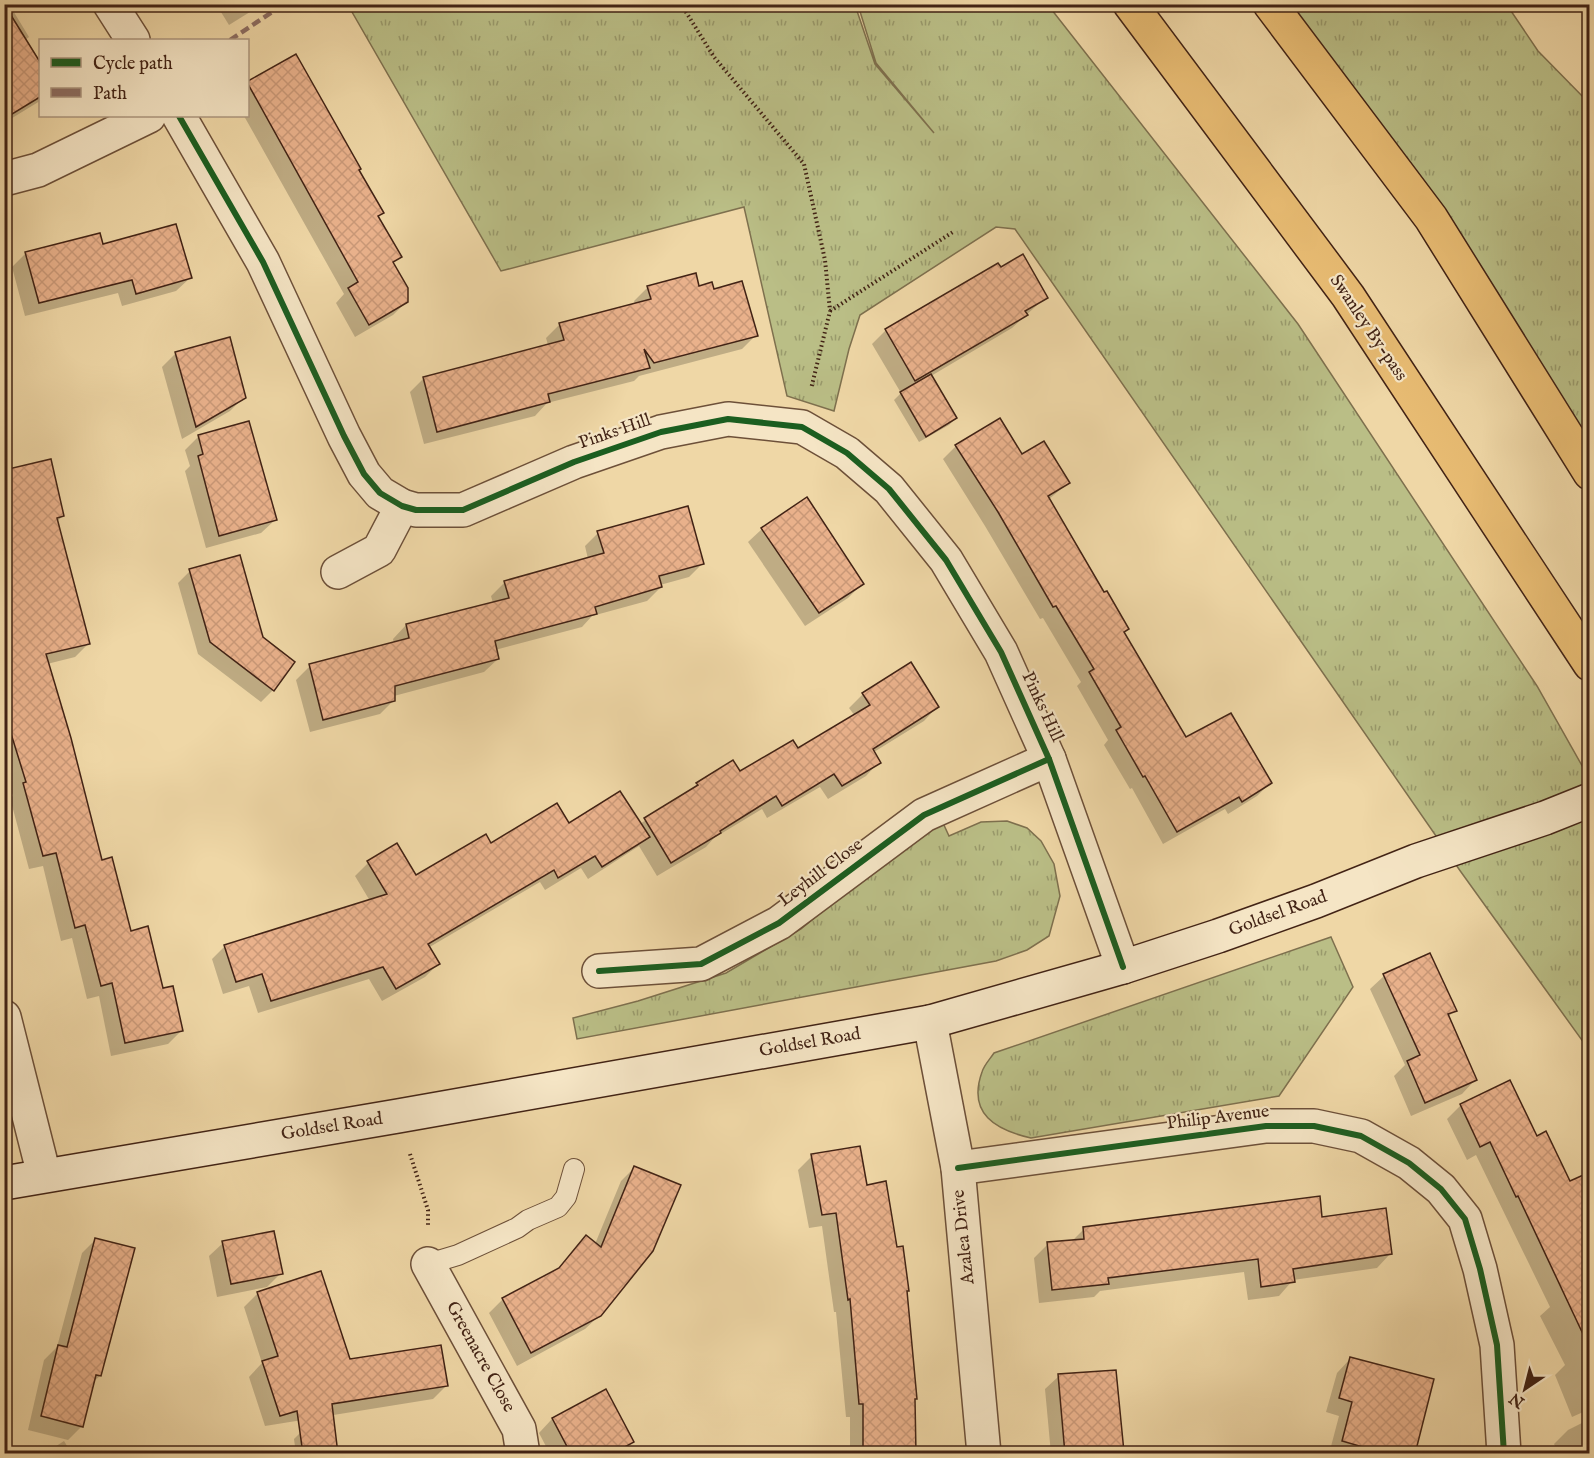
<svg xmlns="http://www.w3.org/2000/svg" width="1594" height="1458" font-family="'IM FELL English',serif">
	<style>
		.grass { fill: url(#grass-tufts); stroke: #7e704e; stroke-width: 1.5 }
		.shadow { fill: #0003 }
		.building { fill: url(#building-cross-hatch); stroke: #422315; stroke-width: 1.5 }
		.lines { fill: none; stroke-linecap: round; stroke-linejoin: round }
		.lane-casing { stroke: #6d5039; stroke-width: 22 }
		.street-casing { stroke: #6d5039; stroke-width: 36 }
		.secondary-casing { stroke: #422315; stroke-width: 36 }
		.highway-casing { stroke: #422315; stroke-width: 36 }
		.path { stroke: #422315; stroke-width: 4; stroke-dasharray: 1.5 3; stroke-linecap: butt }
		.lane { stroke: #f5e5c5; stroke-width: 20 }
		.street { stroke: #f5e5c5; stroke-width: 33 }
		.secondary { stroke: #f5e5c5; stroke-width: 33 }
		.highway { stroke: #e8bc73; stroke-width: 33 }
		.quiet { stroke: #8d6e63; stroke-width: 4.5; stroke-dasharray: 9 4.5; stroke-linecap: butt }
		.cycleway-casing { stroke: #f5e5c5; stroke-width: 10 }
		.cycleway { stroke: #1b5e20; stroke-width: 6 }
		.labels { text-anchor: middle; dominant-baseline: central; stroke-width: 4.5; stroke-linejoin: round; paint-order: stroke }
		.street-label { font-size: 18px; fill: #422315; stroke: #f5e5c5 }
	</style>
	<defs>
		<pattern id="grass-tufts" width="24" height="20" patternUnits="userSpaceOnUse" patternTransform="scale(1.5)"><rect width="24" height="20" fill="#babe86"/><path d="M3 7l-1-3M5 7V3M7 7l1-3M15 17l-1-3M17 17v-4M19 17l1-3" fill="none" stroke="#999a6c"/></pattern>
		<pattern id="building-cross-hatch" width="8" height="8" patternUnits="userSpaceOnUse" patternTransform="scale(1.5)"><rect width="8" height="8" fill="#e9b18b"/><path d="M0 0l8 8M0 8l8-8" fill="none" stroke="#c99877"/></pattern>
	</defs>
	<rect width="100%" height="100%" fill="#efd7a6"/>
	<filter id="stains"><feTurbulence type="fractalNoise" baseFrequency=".00333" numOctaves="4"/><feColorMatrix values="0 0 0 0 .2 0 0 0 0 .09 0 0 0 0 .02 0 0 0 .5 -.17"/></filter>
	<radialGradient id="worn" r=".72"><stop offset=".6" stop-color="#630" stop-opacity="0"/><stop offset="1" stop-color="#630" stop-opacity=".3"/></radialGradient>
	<g class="grass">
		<path d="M 348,5 L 855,5 L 875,64 L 934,133 L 876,63 L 858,5 L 1048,5 L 1298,324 L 1537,686 L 1589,778 L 1589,1050 L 1461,872 L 1015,229 L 996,227 L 860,315 L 849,349 L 834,411 L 787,396 L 744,207 L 501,271 Z"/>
		<path d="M 1274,5 L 1507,5 L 1538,51 L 1589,103 L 1589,465 Z"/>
		<path d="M 1007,821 L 1027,828 L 1041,841 L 1054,864 L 1060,896 L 1049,936 L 1027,950 L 996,961 L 577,1039 L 573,1018 L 638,1001 L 726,973 L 801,929 L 899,848 L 943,823 L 949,836 L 981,822 Z"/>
		<path d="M 1331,937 L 1353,987 L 1279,1096 L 1031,1138 C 996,1130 967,1114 982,1072 C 984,1065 990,1059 994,1053 Z"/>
	</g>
	<g class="shadow">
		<path d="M 4,4 L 9,4 L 29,37 L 25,40 L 40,65 L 40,101 L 4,123 Z"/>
		<path d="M 216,4 L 263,4 L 229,25 Z"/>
		<path d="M 296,56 L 382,213 L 377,218 L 400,257 L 392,264 L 407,301 L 393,315 L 355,337 L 336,303 L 344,294 L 244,116 L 248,116 L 248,83 Z"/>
		<path d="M 102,246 L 190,278 L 176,291 L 122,306 L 118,293 L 25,316 L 12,267 L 26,253 Z"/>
		<path d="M 648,287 L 698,288 L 713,290 L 756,335 L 742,349 L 639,376 L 634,381 L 547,403 L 535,416 L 424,444 L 410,392 L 424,378 L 548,345 L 546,338 L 560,324 L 635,304 L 634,301 Z"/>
		<path d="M 1046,297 L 1012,328 L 931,376 L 956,418 L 949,425 L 919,442 L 894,400 L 901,393 L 872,344 L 886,330 Z"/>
		<path d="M 176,353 L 244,397 L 230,411 L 182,439 L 162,367 Z"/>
		<path d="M 199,436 L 275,520 L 261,533 L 206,548 L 185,471 L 190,466 L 185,450 Z"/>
		<path d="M 956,446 L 1022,456 L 1068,483 L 1048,500 L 1103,594 L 1128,629 L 1123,633 L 1186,739 L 1270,783 L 1257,796 L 1228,814 L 1225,809 L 1163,844 L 1132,788 L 1130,789 L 1104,745 L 1108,740 L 1077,686 L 1081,682 L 1043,618 L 1040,619 L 985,526 L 943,459 Z"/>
		<path d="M 4,471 L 63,516 L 56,522 L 89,643 L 75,657 L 47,664 L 101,862 L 130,932 L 162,990 L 182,1030 L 168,1044 L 111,1056 L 99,996 L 87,999 L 72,938 L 61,941 L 43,866 L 29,869 L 10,798 L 13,796 L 4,769 Z"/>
		<path d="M 762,529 L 862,584 L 848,598 L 805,626 L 748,542 Z"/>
		<path d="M 598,533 L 703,563 L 689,577 L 660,585 L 661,587 L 647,601 L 592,616 L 582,627 L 495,650 L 498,659 L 484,672 L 394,696 L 394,700 L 380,714 L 310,732 L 296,680 L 310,666 L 394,644 L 393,639 L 406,625 L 493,603 L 491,596 L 505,582 L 588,559 L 585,546 Z"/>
		<path d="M 190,571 L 261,638 L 293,662 L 273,690 L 261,702 L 198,654 L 178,583 Z"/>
		<path d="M 863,694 L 937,707 L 924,721 L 874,752 L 879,762 L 866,776 L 828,799 L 820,787 L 767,818 L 762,809 L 714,838 L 706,847 L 657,876 L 639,846 L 588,879 L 581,868 L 545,890 L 540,882 L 428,948 L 438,964 L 425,977 L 382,1001 L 369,979 L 258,1013 L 249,986 L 223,994 L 212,959 L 225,946 L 370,901 L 355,876 L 368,863 L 416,877 L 490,845 L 569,825 L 640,824 L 732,762 L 740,774 L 798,750 L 855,716 L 849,708 Z"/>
		<path d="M 1384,976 L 1455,1010 L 1448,1017 L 1475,1080 L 1462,1094 L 1411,1116 L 1394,1076 L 1405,1065 L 1370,989 Z"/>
		<path d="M 1509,1082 L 1537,1138 L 1569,1183 L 1590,1174 L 1590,1409 L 1572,1417 L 1555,1375 L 1565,1365 L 1540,1316 L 1550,1307 L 1476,1155 L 1467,1160 L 1447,1119 L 1461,1105 Z"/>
		<path d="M 812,1156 L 866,1186 L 905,1293 L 915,1454 L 850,1454 L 850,1417 L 846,1417 L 836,1312 L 834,1312 L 822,1226 L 809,1228 L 798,1170 Z"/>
		<path d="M 635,1167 L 600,1315 L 585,1329 L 517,1366 L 489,1313 L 503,1299 L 556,1271 L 586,1237 L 595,1244 L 621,1181 Z"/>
		<path d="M 1321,1219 L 1390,1254 L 1377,1268 L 1293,1280 L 1279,1296 L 1248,1300 L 1244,1272 L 1100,1291 L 1094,1297 L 1039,1303 L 1034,1258 L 1048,1244 L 1071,1242 L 1084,1229 Z"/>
		<path d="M 96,1239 L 100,1376 L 92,1383 L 82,1426 L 68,1440 L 28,1430 L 44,1360 L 57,1347 L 82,1253 Z"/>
		<path d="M 223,1243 L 281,1273 L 267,1287 L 217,1297 L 209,1256 Z"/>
		<path d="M 258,1293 L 349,1361 L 447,1385 L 433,1399 L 265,1426 L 249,1377 L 262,1363 L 244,1307 Z"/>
		<path d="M 1350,1359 L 1413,1454 L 1329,1454 L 1339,1416 L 1326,1412 L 1337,1373 Z"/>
		<path d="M 1115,1372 L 1122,1454 L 1051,1454 L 1045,1389 L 1059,1376 Z"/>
		<path d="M 605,1391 L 632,1441 L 620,1454 L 550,1454 L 539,1433 L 552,1419 Z"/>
		<path d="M 1590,1419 L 1590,1454 L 1559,1454 L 1554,1444 L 1568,1430 Z"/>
		<path d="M 300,1433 L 336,1454 L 296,1454 L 294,1439 Z"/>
		<path d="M 64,1441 L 72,1454 L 44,1454 Z"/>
	</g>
	<g class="building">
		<path d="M 4,4 L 40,62 L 40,97 L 4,119 Z"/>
		<path d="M 296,54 L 361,169 L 359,170 L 384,213 L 378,216 L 402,257 L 393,262 L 408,288 L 408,302 L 369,325 L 348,288 L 358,282 L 248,84 L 248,81 Z"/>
		<path d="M 176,224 L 192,278 L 136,294 L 132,280 L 39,303 L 25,252 L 100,233 L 103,244 Z"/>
		<path d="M 1023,254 L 1048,298 L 1025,311 L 1028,315 L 915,381 L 885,329 L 998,263 L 1001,267 Z"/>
		<path d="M 696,273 L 699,286 L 712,282 L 714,289 L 742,281 L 758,336 L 654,363 L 644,349 L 650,368 L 548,394 L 550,402 L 437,432 L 423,377 L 564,340 L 559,323 L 651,299 L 647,286 Z"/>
		<path d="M 230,337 L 246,398 L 196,427 L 175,352 Z"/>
		<path d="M 931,374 L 957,418 L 926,437 L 900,392 Z"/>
		<path d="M 1000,418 L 1022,454 L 1044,441 L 1070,483 L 1048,496 L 1104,592 L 1107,591 L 1129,629 L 1124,632 L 1186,737 L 1231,713 L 1272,783 L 1242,802 L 1239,797 L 1177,832 L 1145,776 L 1143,777 L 1116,730 L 1121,727 L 1089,672 L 1094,669 L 1056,606 L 1053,607 L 998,512 L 955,445 Z"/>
		<path d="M 249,421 L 277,520 L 219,536 L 198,456 L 203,454 L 198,435 Z"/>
		<path d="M 51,459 L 64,516 L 57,518 L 90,644 L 46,654 L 71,738 L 102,860 L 112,857 L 131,931 L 148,926 L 163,988 L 173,986 L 183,1031 L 125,1043 L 112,983 L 101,986 L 85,925 L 75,928 L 56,853 L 43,856 L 23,783 L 26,782 L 4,711 L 4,470 Z"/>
		<path d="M 807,497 L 864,584 L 819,613 L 761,528 Z"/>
		<path d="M 688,506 L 704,564 L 659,576 L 662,587 L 595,607 L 597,614 L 495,641 L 499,659 L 395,686 L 395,701 L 323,720 L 309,664 L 409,638 L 406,624 L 509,598 L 504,581 L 604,553 L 597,531 Z"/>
		<path d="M 240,555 L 263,637 L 295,662 L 274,691 L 210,642 L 189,569 Z"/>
		<path d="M 911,662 L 939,707 L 873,749 L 881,763 L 842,786 L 834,774 L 782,806 L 776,796 L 720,831 L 721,833 L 671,863 L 644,818 L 698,785 L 696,783 L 733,760 L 740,771 L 793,740 L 798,748 L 870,705 L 862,693 Z"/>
		<path d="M 620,791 L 650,837 L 602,867 L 595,856 L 558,878 L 554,870 L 428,944 L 440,964 L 396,989 L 383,967 L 271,1001 L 262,974 L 236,982 L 224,945 L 387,894 L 367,861 L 397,843 L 416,875 L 486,834 L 491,843 L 557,803 L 569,823 Z"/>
		<path d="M 1430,953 L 1457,1011 L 1448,1014 L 1477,1080 L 1425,1103 L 1407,1061 L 1420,1055 L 1383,974 Z"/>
		<path d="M 1510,1080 L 1537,1136 L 1546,1131 L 1570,1181 L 1590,1172 L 1590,1349 L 1518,1196 L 1516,1197 L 1490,1142 L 1480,1147 L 1460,1104 Z"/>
		<path d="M 860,1146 L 867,1185 L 886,1181 L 897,1247 L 903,1246 L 909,1291 L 907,1291 L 917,1399 L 915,1399 L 916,1454 L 863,1454 L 863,1404 L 859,1404 L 850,1299 L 848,1300 L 836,1213 L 822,1215 L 811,1154 Z"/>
		<path d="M 634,1166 L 681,1185 L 653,1251 L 601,1316 L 531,1353 L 502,1298 L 559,1268 L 586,1235 L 601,1247 Z"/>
		<path d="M 1320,1196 L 1322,1217 L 1386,1208 L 1392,1254 L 1293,1269 L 1295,1282 L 1261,1287 L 1258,1259 L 1108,1278 L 1109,1284 L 1052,1290 L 1047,1242 L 1084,1239 L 1083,1227 Z"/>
		<path d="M 274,1231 L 283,1274 L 231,1284 L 222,1241 Z"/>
		<path d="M 95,1238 L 135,1248 L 101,1376 L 96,1375 L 83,1427 L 41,1416 L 58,1345 L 67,1347 Z"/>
		<path d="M 321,1271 L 350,1359 L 441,1345 L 448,1386 L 332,1404 L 338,1454 L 303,1454 L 297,1411 L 280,1416 L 262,1361 L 278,1356 L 257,1292 Z"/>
		<path d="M 1350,1357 L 1434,1379 L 1415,1454 L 1387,1454 L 1342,1441 L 1352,1402 L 1339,1398 Z"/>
		<path d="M 1116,1370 L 1124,1452 L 1065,1454 L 1058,1374 Z"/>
		<path d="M 606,1389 L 634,1442 L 612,1454 L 571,1454 L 552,1418 Z"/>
	</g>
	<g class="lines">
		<g class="lane-casing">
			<path id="lane" d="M 428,1264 L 458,1255 L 517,1228 L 528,1220 L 558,1207 L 566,1197 L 574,1169"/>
		</g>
		<g class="street-casing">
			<g id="street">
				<path d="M 110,4 L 133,40"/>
				<path d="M 179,116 L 263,262 L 344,436 L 364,474 L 380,493 L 402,506 L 416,510 L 463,510 L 574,462 L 661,432 L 728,419 L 802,427 L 847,453 L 889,489 L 946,560 L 1001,652 L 1049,759 L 1123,967"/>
				<path d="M 4,179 L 38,170 L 149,116"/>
				<path d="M 338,572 L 379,550 L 402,506"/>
				<path d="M 599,971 L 701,964 L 779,923 L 924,815 L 1049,759"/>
				<path d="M 4,1017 L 44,1175"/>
				<path d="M 930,1022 L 958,1168 L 984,1454"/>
				<path d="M 958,1168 L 1266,1126 L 1314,1126 L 1361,1136 L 1409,1163 L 1441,1189 L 1465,1219 L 1480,1269 L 1497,1345 L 1504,1454"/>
				<path d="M 428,1264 L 519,1429 L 523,1454"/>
			</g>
		</g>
		<g class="secondary-casing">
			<path id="secondary" d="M 4,1183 L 398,1116 L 930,1022 L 1123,967 L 1218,936 L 1316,901 L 1416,861 L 1545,818 L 1590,800"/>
		</g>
		<g class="highway-casing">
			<g id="highway">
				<path d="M 1130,4 L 1348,296 L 1590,664"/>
				<path d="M 1270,4 L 1431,218 L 1590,473"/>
			</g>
		</g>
		<g class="path">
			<path d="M 681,4 L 714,57 L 804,164 L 825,260 L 830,311 L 811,389"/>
			<path d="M 830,311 L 953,232"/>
			<path d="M 410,1154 L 428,1210 L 428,1227"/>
		</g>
		<use href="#lane" class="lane"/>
		<use href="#street" class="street"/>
		<use href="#secondary" class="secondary"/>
		<use href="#highway" class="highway"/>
		<path class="quiet" d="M 230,40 L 284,4"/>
		<g class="cycleway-casing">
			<g id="cycleway">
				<path d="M 179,116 L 263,262 L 344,436 L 364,474 L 380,493 L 402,506 L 416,510 L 463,510 L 574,462 L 661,432 L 728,419 L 802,427 L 847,453 L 889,489 L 946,560 L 1001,652 L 1049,759 L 1123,967"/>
				<path d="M 599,971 L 701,964 L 779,923 L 924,815 L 1049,759"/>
				<path d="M 958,1168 L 1266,1126 L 1314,1126 L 1361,1136 L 1409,1163 L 1441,1189 L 1465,1219 L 1480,1269 L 1497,1345 L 1504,1454"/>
			</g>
		</g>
		<use href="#cycleway" class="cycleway"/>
	</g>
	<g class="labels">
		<g class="street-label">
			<text transform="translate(1368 328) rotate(56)">Swanley By-pass</text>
			<text transform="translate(615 432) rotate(-19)">Pinks Hill</text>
			<text transform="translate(1042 707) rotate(65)">Pinks Hill</text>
			<text transform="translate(821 873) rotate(-37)">Leyhill Close</text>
			<text transform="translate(1278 914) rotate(-20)">Goldsel Road</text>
			<text transform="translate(810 1043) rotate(-10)">Goldsel Road</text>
			<text transform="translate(1218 1118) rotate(-7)">Philip Avenue</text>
			<text transform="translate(332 1127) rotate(-9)">Goldsel Road</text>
			<text transform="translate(964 1237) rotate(-96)">Azalea Drive</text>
			<text transform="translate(480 1357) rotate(61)">Greenacre Close</text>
		</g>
	</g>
	<rect width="1594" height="1458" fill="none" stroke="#efd7a6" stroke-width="24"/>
	<rect x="6" y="6" width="1582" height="1446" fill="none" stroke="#422315" stroke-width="3"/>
	<rect x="12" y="12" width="1570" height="1434" fill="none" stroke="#422315" stroke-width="1.5"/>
	<rect x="39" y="39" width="210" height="78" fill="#f5e5c5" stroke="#ad977f" stroke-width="1.5"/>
	<rect x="51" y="58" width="30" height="9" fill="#1b5e20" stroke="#ad977f" stroke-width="1.5"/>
	<text x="93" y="69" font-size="18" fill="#422315">Cycle path</text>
	<rect x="51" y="88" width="30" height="9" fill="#8d6e63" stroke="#ad977f" stroke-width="1.5"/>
	<text x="93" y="99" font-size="18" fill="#422315">Path</text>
	<g transform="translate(1525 1389) rotate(215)" stroke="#f5e5c5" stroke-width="4.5" paint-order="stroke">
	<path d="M0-4.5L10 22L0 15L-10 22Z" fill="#422315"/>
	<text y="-9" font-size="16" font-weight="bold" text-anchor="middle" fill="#422315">N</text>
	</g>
	<rect width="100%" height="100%" filter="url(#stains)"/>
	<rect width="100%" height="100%" fill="url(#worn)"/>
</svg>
